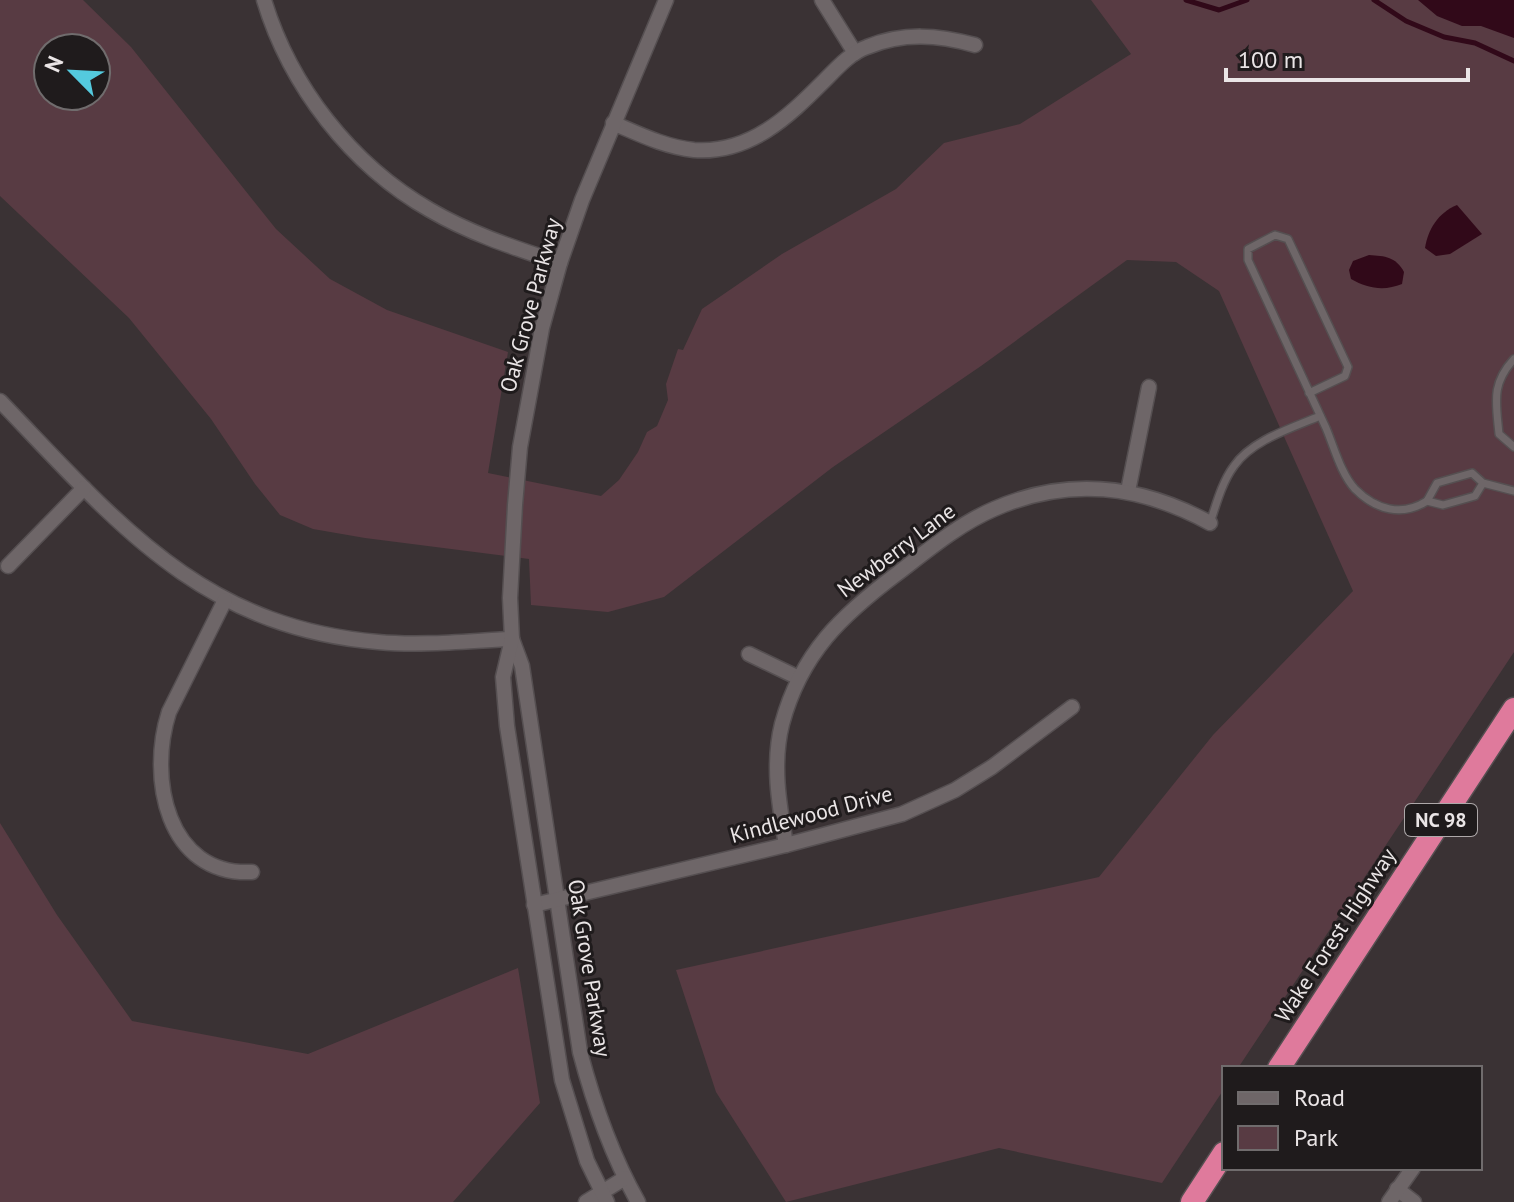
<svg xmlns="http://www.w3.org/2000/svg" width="1514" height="1202" font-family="'PT Sans',sans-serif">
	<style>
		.green { fill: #583b43; fill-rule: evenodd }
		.water { fill: #310919 }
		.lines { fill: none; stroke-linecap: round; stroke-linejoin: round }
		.stream { stroke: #310919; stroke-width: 5 }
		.service-casing { stroke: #554f51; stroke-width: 10 }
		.minor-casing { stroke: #554f51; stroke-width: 17 }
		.trunk-casing { stroke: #554f51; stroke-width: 25 }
		.service { stroke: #6e6668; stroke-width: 7 }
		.minor { stroke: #6e6668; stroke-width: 14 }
		.trunk { stroke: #df7a9c; stroke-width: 22 }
		.labels { text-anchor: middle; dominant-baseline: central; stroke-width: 6; stroke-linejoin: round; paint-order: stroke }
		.shield { fill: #1f1b1c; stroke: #ada8a9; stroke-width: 2 }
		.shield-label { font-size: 20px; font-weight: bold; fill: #eae5e6 }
		.street-label { font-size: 22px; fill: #eae5e6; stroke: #1f1b1c }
	</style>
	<rect width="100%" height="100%" fill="#3a3234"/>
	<g class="green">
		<path d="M 0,0 L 83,0 L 131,47 L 276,229 L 330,279 L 387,310 L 508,352 L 488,473 L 601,496 L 619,480 L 638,452 L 647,432 L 657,426 L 668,400 L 666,384 L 678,349 L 683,350 L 702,309 L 782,254 L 896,189 L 944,143 L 1020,124 L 1131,54 L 1091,0 L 1514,0 L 1514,652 L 1238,1068 L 1224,1068 L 1224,1089 L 1162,1183 L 999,1148 L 786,1202 L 716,1092 L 676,970 L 1099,877 L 1213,735 L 1353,591 L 1219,291 L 1176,262 L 1127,260 L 981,366 L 833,467 L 664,597 L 608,612 L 531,605 L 529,559 L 365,538 L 313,529 L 280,515 L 255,484 L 211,419 L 129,318 L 0,196 ZM 48,48 L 96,48 L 96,96 L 48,96 Z"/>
		<path d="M 0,823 L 57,915 L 132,1021 L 308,1054 L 518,968 L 540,1103 L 453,1202 L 0,1202 Z"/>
	</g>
	<g class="water">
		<path d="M 1418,0 L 1514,0 L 1514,38 L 1481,26 L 1462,26 L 1437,16 Z"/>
		<path d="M 1457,205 L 1482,234 L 1450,254 L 1436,256 L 1425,248 C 1428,229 1438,213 1457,205 Z"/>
		<path d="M 1369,255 C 1385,256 1396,257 1404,272 L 1402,284 C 1385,291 1368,289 1351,279 L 1349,270 L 1353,261 Z"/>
	</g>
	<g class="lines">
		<g class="stream">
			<path d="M 1186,0 L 1219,10 L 1247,0"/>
			<path d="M 1374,0 L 1406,21 L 1444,37 L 1475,43 L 1514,61"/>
		</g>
		<g class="service-casing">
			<g id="service">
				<path d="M 1514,359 C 1491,384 1496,402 1499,434 L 1514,447"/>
				<path d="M 1309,393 L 1345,376 L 1348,367 L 1288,239 L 1275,235 L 1248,249 L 1248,260 C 1274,316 1300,372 1326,428 C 1334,447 1341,474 1355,489 C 1376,510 1402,517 1427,501"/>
				<path d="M 1483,483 L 1475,496 L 1443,505 L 1427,501 L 1437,483 L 1472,473 L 1483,483 L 1514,491"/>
				<path d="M 1210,523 C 1216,505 1222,482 1234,466 C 1252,440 1292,428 1320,416"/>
			</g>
		</g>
		<g class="minor-casing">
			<g id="minor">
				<path d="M 264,0 C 290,86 351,165 430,210 C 471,234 515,248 560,263"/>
				<path d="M 822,0 L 855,53"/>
				<path d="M 613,123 C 639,134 665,147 694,150 C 750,154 788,117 824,81 C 837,68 850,53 867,47 C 904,32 938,35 975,45"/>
				<path d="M 0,401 C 116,521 200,627 378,642 C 422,646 467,641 512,639"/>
				<path d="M 1128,491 L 1149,387"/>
				<path d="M 8,566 L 84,488"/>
				<path d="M 225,600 L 169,712 C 148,777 166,876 252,872"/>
				<path d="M 512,639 L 522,666 L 580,1052 C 594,1105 611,1154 638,1202"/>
				<path d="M 749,654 L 799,678"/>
				<path d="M 786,845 C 779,804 772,764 782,724 C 801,653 842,615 898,573 C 928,550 959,524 994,509 C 1069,476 1140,485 1210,523"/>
				<path d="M 534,905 L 786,845 L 902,814 L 955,790 L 992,767 L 1072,707"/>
				<path d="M 1397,1189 L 1414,1202"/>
				<path d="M 586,1202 L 625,1178"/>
				<path d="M 607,1202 L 587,1161 L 562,1080 L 507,726 L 503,677 L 512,639 L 510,598 L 515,505 L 520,447 L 542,328 L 560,263 L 582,200 L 666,0"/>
				<path d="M 1389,1202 L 1413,1168"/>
			</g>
		</g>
		<g class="trunk-casing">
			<g id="trunk">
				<path d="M 1279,1068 L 1514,709"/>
				<path d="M 1192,1202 L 1224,1153"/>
			</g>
		</g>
		<use href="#service" class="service"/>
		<use href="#minor" class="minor"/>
		<use href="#trunk" class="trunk"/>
	</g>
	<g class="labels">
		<rect class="shield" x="1405" y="804" width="72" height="32" rx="6"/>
		<g class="shield-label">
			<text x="1441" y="820">NC 98</text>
		</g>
		<g class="street-label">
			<text transform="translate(530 305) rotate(-75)">Oak Grove Parkway</text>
			<text transform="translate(896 550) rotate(-37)">Newberry Lane</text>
			<text transform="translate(811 814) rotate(-15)">Kindlewood Drive</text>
			<text transform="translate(1335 935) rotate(-57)">Wake Forest Highway</text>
			<text transform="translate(590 968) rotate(81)">Oak Grove Parkway</text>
		</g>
	</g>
	<rect x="1222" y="1066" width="260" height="104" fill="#1f1b1c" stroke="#706c6d" stroke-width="2"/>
	<rect x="1238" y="1092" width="40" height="12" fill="#6e6668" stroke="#706c6d" stroke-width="2"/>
	<text x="1294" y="1106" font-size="24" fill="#eae5e6">Road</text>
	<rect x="1238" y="1126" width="40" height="24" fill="#583b43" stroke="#706c6d" stroke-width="2"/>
	<text x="1294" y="1146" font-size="24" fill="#eae5e6">Park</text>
	<g transform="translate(72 72) rotate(294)"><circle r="38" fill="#1f1b1c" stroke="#706c6d" stroke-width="2"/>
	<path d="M0-6L14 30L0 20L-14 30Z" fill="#54cade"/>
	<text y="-12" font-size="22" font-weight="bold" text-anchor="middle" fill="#eae5e6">N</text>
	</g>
	<path d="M1226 68v12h242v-12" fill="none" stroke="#eae5e6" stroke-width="4"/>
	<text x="1238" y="68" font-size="24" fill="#eae5e6" stroke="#1f1b1c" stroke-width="6" paint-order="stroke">100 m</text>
</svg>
